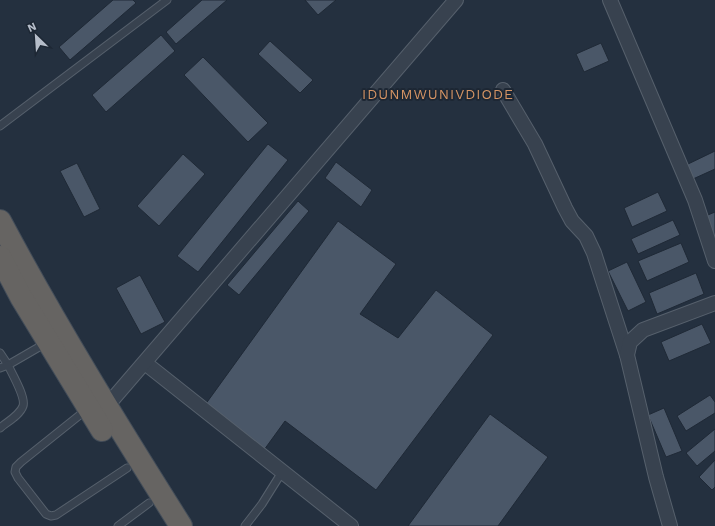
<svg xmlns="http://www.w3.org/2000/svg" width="715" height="526" font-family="'Work Sans',sans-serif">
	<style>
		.building { fill: #4a5768; stroke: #1f2936 }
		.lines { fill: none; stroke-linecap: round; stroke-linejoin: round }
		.service-casing { stroke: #56606c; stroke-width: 9 }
		.minor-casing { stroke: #56606c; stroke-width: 16 }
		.trunk-casing { stroke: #434d59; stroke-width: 24 }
		.service { stroke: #38424f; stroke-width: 7 }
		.minor { stroke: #38424f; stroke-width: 14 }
		.trunk { stroke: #666462; stroke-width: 22 }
		.labels { text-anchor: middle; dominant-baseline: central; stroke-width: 4; stroke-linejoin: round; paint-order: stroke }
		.quarter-label { font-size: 14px; letter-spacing: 1px; fill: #d59464; stroke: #1d2734 }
	</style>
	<rect width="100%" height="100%" fill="#24303f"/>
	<g class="building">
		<path d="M 113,0 L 133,0 L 136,3 L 70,60 L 59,47 Z"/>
		<path d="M 202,0 L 227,0 L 176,44 L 166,32 Z"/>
		<path d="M 305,0 L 336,0 L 318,15 Z"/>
		<path d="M 161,35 L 175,51 L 106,112 L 92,95 Z"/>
		<path d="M 270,41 L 313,80 L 300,93 L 258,54 Z"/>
		<path d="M 601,43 L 609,61 L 584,72 L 576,54 Z"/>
		<path d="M 203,57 L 268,123 L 248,142 L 184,75 Z"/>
		<path d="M 268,144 L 288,160 L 198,272 L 177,256 Z"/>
		<path d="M 715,151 L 715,169 L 693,179 L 686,165 Z"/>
		<path d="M 183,154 L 205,174 L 159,226 L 137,206 Z"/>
		<path d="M 336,162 L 372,190 L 361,207 L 325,178 Z"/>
		<path d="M 77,163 L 100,209 L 84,217 L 60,171 Z"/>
		<path d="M 658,192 L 667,211 L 632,227 L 624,208 Z"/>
		<path d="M 298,201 L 309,211 L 239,295 L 227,285 Z"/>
		<path d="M 715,212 L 715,248 L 703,217 Z"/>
		<path d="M 673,220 L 680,235 L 638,254 L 631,239 Z"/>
		<path d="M 338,221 L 396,264 L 360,314 L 398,338 L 436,290 L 493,335 L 376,490 L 285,421 L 264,450 L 205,405 Z"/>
		<path d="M 681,243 L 689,262 L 647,281 L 638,261 Z"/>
		<path d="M 627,262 L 646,302 L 628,311 L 608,271 Z"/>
		<path d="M 696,273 L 704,294 L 657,314 L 649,293 Z"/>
		<path d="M 140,275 L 165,322 L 141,334 L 116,288 Z"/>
		<path d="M 702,324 L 711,343 L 669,361 L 661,342 Z"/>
		<path d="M 710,395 L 715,402 L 715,413 L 686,431 L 677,416 Z"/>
		<path d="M 664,408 L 682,451 L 666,457 L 648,415 Z"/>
		<path d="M 490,414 L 548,457 L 498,526 L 408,526 Z"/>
		<path d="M 715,429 L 715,451 L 697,466 L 686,453 Z"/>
		<path d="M 715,460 L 715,487 L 712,490 L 699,477 Z"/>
	</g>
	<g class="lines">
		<g class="service-casing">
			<g id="service">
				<path d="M 0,126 L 167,0"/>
				<path d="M 0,353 L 8,365 L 46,343"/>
				<path d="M 0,368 L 8,365 C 12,374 26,397 23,406 C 20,415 7,422 0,428"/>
				<path d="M 86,410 L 21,462 L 16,467 L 15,472 L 18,478 L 46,514 L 51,516 L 56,515 L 127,468"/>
				<path d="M 118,526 L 149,503"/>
				<path d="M 245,526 L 262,504 L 282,472"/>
			</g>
		</g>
		<g class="minor-casing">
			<g id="minor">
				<path d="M 610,0 L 695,200 L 715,261"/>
				<path d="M 503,90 L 535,144 L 565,208 L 572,221 L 586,236 L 594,253 L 627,355"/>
				<path d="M 145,363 L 351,526"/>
				<path d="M 106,407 L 456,0"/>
				<path d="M 670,526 L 656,477 L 627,355 L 630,342 L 643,330 L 715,303"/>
			</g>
		</g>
		<g class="trunk-casing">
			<g id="trunk">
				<path d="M 0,221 C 56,326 118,426 181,526"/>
				<path d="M 0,257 L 21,297 L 102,430"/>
			</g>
		</g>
		<use href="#service" class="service"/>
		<use href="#minor" class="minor"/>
		<use href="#trunk" class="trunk"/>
	</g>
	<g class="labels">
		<g class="quarter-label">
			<text x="438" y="94">IDUNMWUNIVDIODE</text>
		</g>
	</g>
	<g transform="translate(36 36) rotate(335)" stroke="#1d2734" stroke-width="3" paint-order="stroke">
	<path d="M0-3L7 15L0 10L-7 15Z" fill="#b5bdc9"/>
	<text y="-6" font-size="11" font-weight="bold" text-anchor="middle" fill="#b5bdc9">N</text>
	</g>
</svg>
